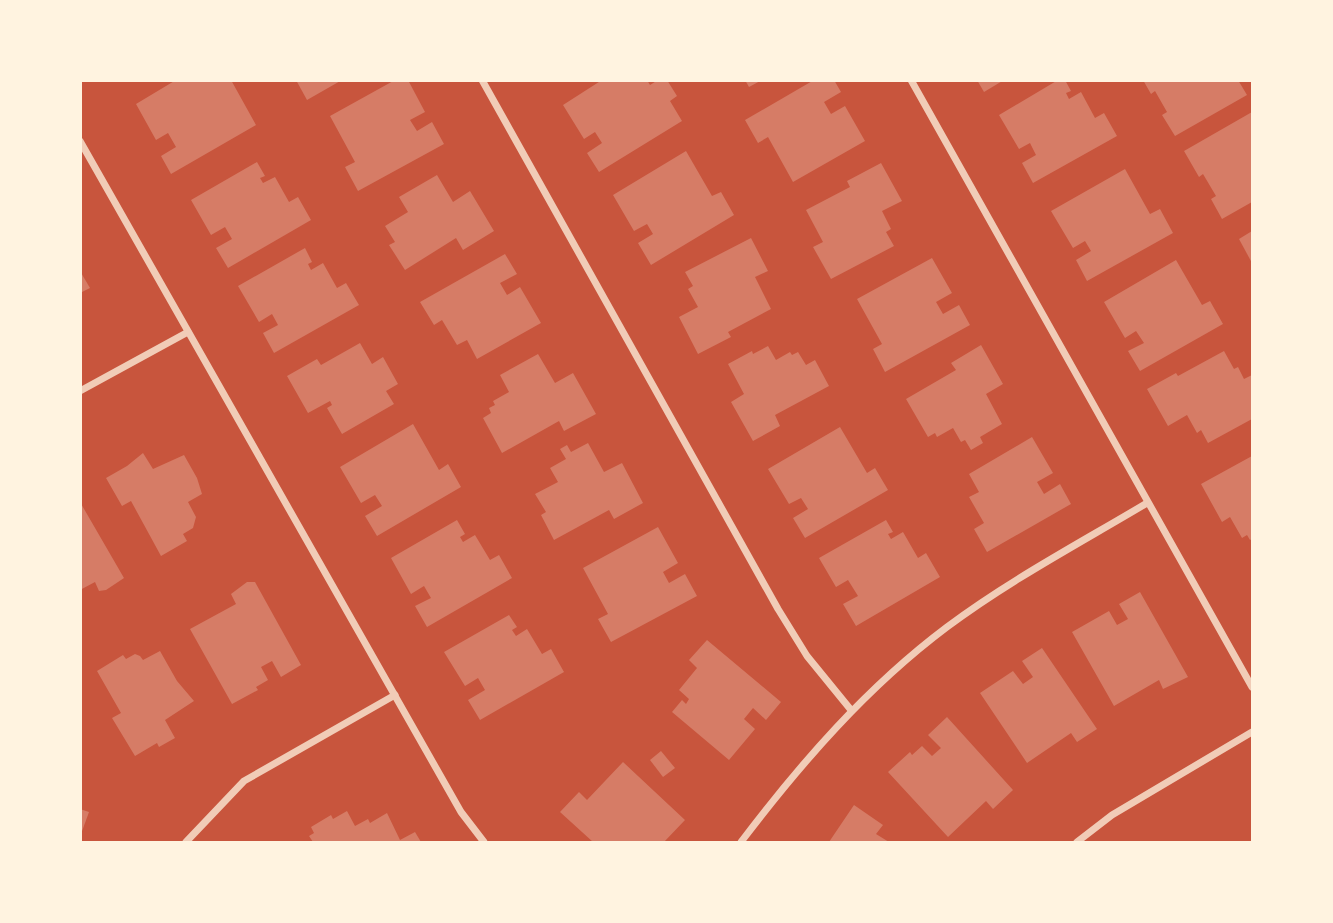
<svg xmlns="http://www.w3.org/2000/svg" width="1333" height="923" font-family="Barlow,sans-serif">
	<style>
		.building { fill: #d67c66 }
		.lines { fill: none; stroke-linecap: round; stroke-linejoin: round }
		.minor { stroke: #f1ccb7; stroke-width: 7 }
	</style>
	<rect width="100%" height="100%" fill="#c8553d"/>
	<g class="building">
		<path d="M 176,80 L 231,80 L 256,125 L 171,174 L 161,156 L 176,147 L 168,133 L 156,140 L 136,104 Z"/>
		<path d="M 296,80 L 342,80 L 307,100 Z"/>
		<path d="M 395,80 L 408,80 L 425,112 L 410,120 L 417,131 L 432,122 L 444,144 L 358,191 L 345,167 L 355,162 L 330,116 Z"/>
		<path d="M 602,80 L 647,80 L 650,85 L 658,80 L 667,80 L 677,96 L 670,101 L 682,121 L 599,172 L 587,153 L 602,143 L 595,132 L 584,139 L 563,105 Z"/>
		<path d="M 745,80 L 762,80 L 749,87 Z"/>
		<path d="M 814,80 L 834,80 L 841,92 L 824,102 L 831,114 L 845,106 L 865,141 L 793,182 L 768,137 L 758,143 L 745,120 Z"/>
		<path d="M 977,80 L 1004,80 L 984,92 Z"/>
		<path d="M 1058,80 L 1065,80 L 1071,91 L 1066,93 L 1069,99 L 1081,92 L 1095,118 L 1104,113 L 1117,136 L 1033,183 L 1022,163 L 1036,155 L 1030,143 L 1019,149 L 999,115 Z"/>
		<path d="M 1143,80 L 1238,80 L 1247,95 L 1175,136 L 1162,115 L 1167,112 L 1155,91 L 1151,94 Z"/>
		<path d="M 1252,112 L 1252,202 L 1222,219 L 1211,199 L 1216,196 L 1203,174 L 1199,177 L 1184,151 Z"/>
		<path d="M 686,151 L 712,196 L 721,192 L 734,215 L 651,265 L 638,243 L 653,234 L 647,224 L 634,231 L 613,195 Z"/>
		<path d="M 257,162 L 265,176 L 260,178 L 263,183 L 275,177 L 289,202 L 298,197 L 311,220 L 228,268 L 216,248 L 232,239 L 225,227 L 211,235 L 191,200 Z"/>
		<path d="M 881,163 L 902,201 L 882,211 L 891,229 L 886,232 L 894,246 L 831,279 L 813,247 L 823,242 L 806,210 L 850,187 L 847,181 Z"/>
		<path d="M 1125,169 L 1150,214 L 1160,209 L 1173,233 L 1087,281 L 1076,260 L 1091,251 L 1085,241 L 1073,248 L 1051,211 Z"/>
		<path d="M 437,175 L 453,202 L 470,191 L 494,231 L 463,250 L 456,238 L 405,270 L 389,245 L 395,242 L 385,226 L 408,212 L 399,197 Z"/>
		<path d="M 1252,231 L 1252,263 L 1239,239 Z"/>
		<path d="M 751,238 L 768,271 L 755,277 L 771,309 L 728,332 L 731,337 L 698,354 L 679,317 L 698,307 L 688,289 L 693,286 L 685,272 Z"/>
		<path d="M 305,248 L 312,262 L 308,264 L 311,270 L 323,263 L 337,288 L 346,283 L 359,305 L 274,353 L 263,333 L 278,325 L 272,314 L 259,322 L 238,286 Z"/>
		<path d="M 505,254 L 517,274 L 500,283 L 507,295 L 520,287 L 541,323 L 477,359 L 467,340 L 457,345 L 442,320 L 434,325 L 420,302 Z"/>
		<path d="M 932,258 L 952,293 L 936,302 L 943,314 L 959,305 L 970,325 L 885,372 L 873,349 L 882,344 L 857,299 Z"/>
		<path d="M 1176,260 L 1202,305 L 1210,301 L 1223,324 L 1140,371 L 1128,351 L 1144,343 L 1136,331 L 1125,338 L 1104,302 Z"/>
		<path d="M 80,271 L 90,288 L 80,293 Z"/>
		<path d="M 360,343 L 372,364 L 383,357 L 398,384 L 386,391 L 394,404 L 342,434 L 327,408 L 332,405 L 330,401 L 308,413 L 287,376 L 317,359 L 321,365 Z"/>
		<path d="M 981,345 L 1003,384 L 986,394 L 1002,424 L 980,437 L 983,443 L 971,450 L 965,440 L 961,442 L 953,428 L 937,437 L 935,433 L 928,437 L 906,399 L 956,370 L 951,363 Z"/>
		<path d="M 768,346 L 776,360 L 790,352 L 792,355 L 798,352 L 806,365 L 815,360 L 829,386 L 775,415 L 780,426 L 753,441 L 731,402 L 744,394 L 728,364 L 752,351 L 753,354 Z"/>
		<path d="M 1224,351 L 1234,369 L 1238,367 L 1244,379 L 1252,375 L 1252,419 L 1208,443 L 1201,430 L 1197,433 L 1187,415 L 1168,426 L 1147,389 L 1176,373 L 1178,376 Z"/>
		<path d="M 538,354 L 555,383 L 573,373 L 596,414 L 564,431 L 559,421 L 502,453 L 483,418 L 491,413 L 489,408 L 495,405 L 493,401 L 509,392 L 500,375 Z"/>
		<path d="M 413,424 L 439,470 L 448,464 L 461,487 L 377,536 L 365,516 L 382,506 L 375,495 L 361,503 L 340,467 Z"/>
		<path d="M 840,427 L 867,473 L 875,468 L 888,490 L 805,538 L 793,518 L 808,509 L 801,498 L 789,504 L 768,469 Z"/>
		<path d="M 1032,437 L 1053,473 L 1037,482 L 1044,494 L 1060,484 L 1071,504 L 987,552 L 974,529 L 984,523 L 969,497 L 979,492 L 969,474 Z"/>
		<path d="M 588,443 L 604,472 L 622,463 L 643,503 L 614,519 L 609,510 L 554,540 L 541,515 L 546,512 L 535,494 L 558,482 L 550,468 L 566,459 L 560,449 L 567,445 L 571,452 Z"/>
		<path d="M 143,453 L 153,469 L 184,455 L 197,478 L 202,494 L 188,502 L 196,517 L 193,528 L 183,534 L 187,541 L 161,556 L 131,501 L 122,506 L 106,478 L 127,466 Z"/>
		<path d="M 1252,456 L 1252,539 L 1250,540 L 1247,535 L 1242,538 L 1230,517 L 1222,522 L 1201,484 Z"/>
		<path d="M 80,502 L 124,578 L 106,590 L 99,591 L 95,582 L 80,590 Z"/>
		<path d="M 457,520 L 465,534 L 460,537 L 463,542 L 475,535 L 490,560 L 499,555 L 512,578 L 427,627 L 415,606 L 431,598 L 424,586 L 411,594 L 391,558 Z"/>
		<path d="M 886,520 L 893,532 L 888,534 L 891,539 L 903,532 L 918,558 L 926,553 L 940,577 L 856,626 L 843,604 L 858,596 L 848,580 L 836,587 L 819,558 Z"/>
		<path d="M 658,527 L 678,563 L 663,572 L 669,583 L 685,574 L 697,596 L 611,642 L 598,619 L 608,614 L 583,568 Z"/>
		<path d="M 247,582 L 255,582 L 301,665 L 281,677 L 272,661 L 261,667 L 268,680 L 256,687 L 258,690 L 232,704 L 190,629 L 236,604 L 231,594 Z"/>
		<path d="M 1140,592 L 1188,677 L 1163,689 L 1159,680 L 1114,706 L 1072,632 L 1109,611 L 1117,625 L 1128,619 L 1119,604 Z"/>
		<path d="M 509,615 L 517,627 L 512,630 L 516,636 L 527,629 L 542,654 L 551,649 L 564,672 L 480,720 L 468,700 L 485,690 L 478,678 L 465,686 L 444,652 Z"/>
		<path d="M 707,640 L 781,702 L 766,720 L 753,708 L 744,719 L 755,729 L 729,760 L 672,712 L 682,700 L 686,704 L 689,699 L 679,690 L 697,668 L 689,660 Z"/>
		<path d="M 1042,648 L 1097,729 L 1077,742 L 1071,733 L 1027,763 L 980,693 L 1013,671 L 1023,684 L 1033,677 L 1022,661 Z"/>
		<path d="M 160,651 L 177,681 L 194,701 L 165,720 L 175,738 L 159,747 L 157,743 L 135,756 L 112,718 L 121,713 L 97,671 L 123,655 L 126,659 L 135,654 L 140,656 L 143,660 Z"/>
		<path d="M 947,717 L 1013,790 L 993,809 L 986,801 L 948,837 L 888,772 L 910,752 L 912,755 L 922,746 L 932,756 L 941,748 L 928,735 Z"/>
		<path d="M 661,751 L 675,768 L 663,777 L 650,760 Z"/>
		<path d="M 623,762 L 685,820 L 664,842 L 593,842 L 560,812 L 579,792 L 587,800 Z"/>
		<path d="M 854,805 L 883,825 L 876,834 L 889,842 L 829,842 Z"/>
		<path d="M 80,809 L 89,812 L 81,834 L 80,834 Z"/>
		<path d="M 347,811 L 355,826 L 368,819 L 370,823 L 387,813 L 400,840 L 415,832 L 421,842 L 313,842 L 309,836 L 314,833 L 311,827 L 331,815 L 333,819 Z"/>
	</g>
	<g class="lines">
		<g class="minor">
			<path d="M 482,80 L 778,609 L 807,656 L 851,710"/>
			<path d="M 911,80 L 1252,687"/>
			<path d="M 80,141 L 461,812 L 484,842"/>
			<path d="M 80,391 L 188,332"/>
			<path d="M 186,842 L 244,781 L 395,695"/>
			<path d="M 741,842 C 801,763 867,687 947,627 C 1010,580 1080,543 1147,503"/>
			<path d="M 1077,842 L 1112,815 L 1252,732"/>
		</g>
	</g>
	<rect width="1333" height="923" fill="none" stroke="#fff3e0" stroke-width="164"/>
</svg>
